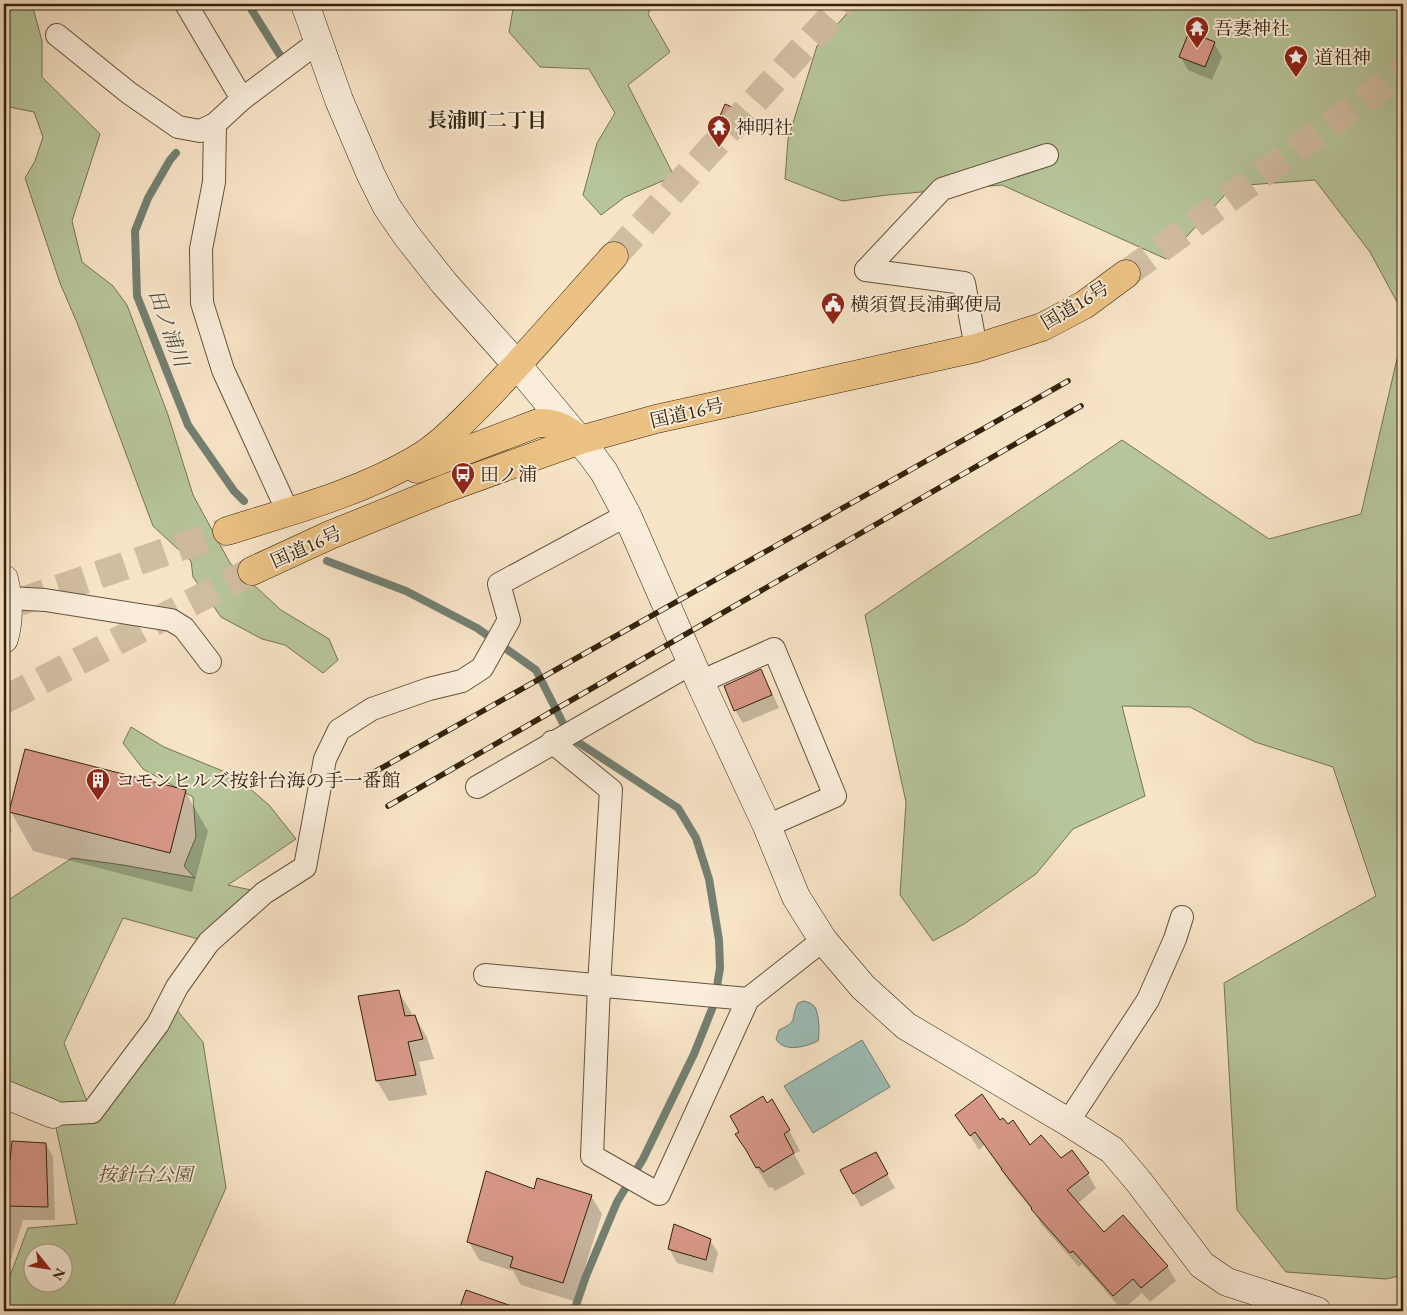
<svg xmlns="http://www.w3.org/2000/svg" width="1407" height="1315" font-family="'EB Garamond','Noto Serif JP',serif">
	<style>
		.green { fill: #b7c59a; stroke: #757452; fill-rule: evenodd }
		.water { fill: #9dbeb7; stroke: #738072 }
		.shadow { fill: #0003 }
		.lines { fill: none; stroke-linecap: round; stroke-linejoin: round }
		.stream { stroke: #738072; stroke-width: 8 }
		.building { fill: #d89888; stroke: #33220a }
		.highway-tunnel { stroke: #d1bda1; stroke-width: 28; stroke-dasharray: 28 14; stroke-linecap: butt }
		.street-casing { stroke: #645239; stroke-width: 24 }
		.secondary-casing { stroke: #33220a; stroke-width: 29 }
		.highway-casing { stroke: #33220a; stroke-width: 29 }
		.street { stroke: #faeddb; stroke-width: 22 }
		.secondary { stroke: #faeddb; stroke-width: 28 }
		.highway { stroke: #ecc284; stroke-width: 28 }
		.rail-casing { stroke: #33220a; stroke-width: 5.5 }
		.rail { stroke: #faeddb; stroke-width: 4; stroke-dasharray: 11; stroke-linecap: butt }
		.labels { text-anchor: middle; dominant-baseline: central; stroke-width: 4; stroke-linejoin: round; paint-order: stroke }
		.poi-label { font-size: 19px; fill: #33220a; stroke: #faeddb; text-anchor: start }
		.street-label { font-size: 19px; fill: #33220a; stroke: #faeddb }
		.park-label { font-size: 19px; font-style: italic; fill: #5b5335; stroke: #faeddb }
		.neighbourhood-label { font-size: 20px; font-weight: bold; fill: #33220a; stroke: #faeddb }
		.water-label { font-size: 20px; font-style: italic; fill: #53513e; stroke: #faeddb }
	</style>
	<rect width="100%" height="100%" fill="#f8e4c7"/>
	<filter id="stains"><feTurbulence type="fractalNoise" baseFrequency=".004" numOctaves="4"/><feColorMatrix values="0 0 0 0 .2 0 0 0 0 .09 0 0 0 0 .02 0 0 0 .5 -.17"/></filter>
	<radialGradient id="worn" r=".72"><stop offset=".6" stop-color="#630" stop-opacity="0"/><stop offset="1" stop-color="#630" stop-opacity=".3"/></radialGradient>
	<g class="green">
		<path d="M 4,4 L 32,4 L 42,41 L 42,77 L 100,134 L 72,221 L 82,262 L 113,286 L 127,305 L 168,415 L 193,495 L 230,563 L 281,610 L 329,639 L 338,660 L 323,673 L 285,645 L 262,639 L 221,617 L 193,577 L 191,561 L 153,526 L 78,325 L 60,283 L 25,178 L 35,161 L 43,137 L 34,112 L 4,106 Z"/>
		<path d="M 514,4 L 653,4 L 648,14 L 670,52 L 628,85 L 674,176 L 625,197 L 601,215 L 583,195 L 597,143 L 615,113 L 589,69 L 540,67 L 509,32 Z"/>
		<path d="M 856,4 L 1403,4 L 1403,313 L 1370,252 L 1315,180 L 1233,186 L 1166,259 L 1002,185 L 887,195 L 842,201 L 785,179 L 788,139 L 817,46 Z"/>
		<path d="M 1403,333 L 1403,1275 L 1386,1279 L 1286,1272 L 1237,1210 L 1224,983 L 1376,896 L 1333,767 L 1255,742 L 1190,707 L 1122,706 L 1145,796 L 1073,829 L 1036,874 L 964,924 L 933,941 L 900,895 L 906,802 L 865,615 L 1122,440 L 1269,539 L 1361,514 Z"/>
		<path d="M 131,727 L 164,747 L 235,776 L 269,805 L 296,839 L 228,885 L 264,893 L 209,942 L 123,918 L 64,1043 L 91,1112 L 176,1009 L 203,1042 L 226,1188 L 171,1311 L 4,1311 L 4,1292 L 28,1228 L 77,1224 L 53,1114 L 4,1094 L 4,903 L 72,858 L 123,865 L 195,878 L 184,866 L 196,837 L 193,797 L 143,769 L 123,743 ZM 32,1252 L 62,1252 L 62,1282 L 32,1282 Z"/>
	</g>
	<g class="water">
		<path d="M 804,1001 C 808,1002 813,1004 815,1007 C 819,1014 820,1034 818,1041 C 805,1047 784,1053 776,1039 L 779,1030 C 799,1021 790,1019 798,1003 Z"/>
		<path d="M 862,1040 L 890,1087 L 813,1133 L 784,1086 Z"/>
	</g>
	<g class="shadow">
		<path d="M 1214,43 L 1222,57 L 1212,80 L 1188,70 L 1180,56 Z"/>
		<path d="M 745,114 L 749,121 L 742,138 L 722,130 L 718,123 Z"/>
		<path d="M 760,671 L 768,684 L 779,708 L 743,723 L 735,710 Z"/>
		<path d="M 185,791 L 208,831 L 192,892 L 33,851 L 11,812 Z"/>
		<path d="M 4,811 L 12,831 L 4,835 Z"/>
		<path d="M 399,992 L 411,1012 L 412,1017 L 415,1017 L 427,1037 L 434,1059 L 419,1062 L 427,1095 L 389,1101 L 377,1081 L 360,997 Z"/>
		<path d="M 767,1104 L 784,1121 L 800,1151 L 794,1154 L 805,1174 L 775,1191 L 772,1187 L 769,1188 L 736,1134 L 740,1132 Z"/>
		<path d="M 957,1115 L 1000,1122 L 1030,1146 L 1088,1174 L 1096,1188 L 1077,1204 L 1103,1234 L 1167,1266 L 1176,1281 L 1150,1302 L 1142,1293 L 1122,1310 L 1082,1264 L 1079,1267 L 1041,1224 L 1034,1212 L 1011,1184 L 984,1145 L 979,1150 Z"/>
		<path d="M 46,1144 L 53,1157 L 55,1220 L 23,1220 L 4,1282 L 4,1159 L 11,1161 Z"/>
		<path d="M 875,1153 L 895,1188 L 861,1207 L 841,1171 Z"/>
		<path d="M 591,1196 L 602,1214 L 574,1301 L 521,1285 L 513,1271 L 479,1260 L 469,1242 Z"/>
		<path d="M 710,1240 L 718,1253 L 713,1273 L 677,1263 L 669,1249 Z"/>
		<path d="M 495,1306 L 493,1311 L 464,1311 L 461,1307 Z"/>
	</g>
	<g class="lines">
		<g class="stream">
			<path d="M 248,4 L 283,60 L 279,62"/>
			<path d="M 176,153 L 170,160 L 148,198 L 135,231 L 137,296 L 188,425 L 234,491 L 244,501"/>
			<path d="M 327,561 L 406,591 L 477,628 L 536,670 L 570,737 L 678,808 L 696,838 L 709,879 L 719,940 L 720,968 L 714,1004 L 694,1054 L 643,1159 L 617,1202 L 586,1276 L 574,1311"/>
		</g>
	</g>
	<g class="building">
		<path d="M 1189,32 L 1215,42 L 1205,67 L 1179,57 Z"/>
		<path d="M 725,104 L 746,113 L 738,133 L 717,123 Z"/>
		<path d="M 761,669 L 772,695 L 734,711 L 724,686 Z"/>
		<path d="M 25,749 L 186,790 L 170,853 L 9,812 Z"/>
		<path d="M 399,990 L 405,1016 L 415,1015 L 423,1039 L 408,1042 L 416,1075 L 376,1081 L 358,996 Z"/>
		<path d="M 982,1094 L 1000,1120 L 1003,1118 L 1008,1124 L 1013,1120 L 1030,1145 L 1041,1135 L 1061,1158 L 1072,1150 L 1089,1173 L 1067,1190 L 1104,1232 L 1123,1215 L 1168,1266 L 1141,1288 L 1133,1279 L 1113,1296 L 1073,1251 L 1070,1253 L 1031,1209 L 1032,1208 L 1001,1169 L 1002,1169 L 975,1132 L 970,1136 L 955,1115 Z"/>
		<path d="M 763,1096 L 767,1103 L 772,1099 L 790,1130 L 784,1134 L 794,1153 L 763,1172 L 759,1167 L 756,1168 L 746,1150 L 735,1134 L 739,1132 L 730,1116 Z"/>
		<path d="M 12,1141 L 46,1143 L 48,1207 L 5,1206 Z"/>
		<path d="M 876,1152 L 888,1174 L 853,1194 L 840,1170 Z"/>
		<path d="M 486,1171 L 534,1189 L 537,1178 L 592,1195 L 563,1283 L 510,1267 L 513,1257 L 467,1242 Z"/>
		<path d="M 674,1224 L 711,1239 L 706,1260 L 668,1249 Z"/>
		<path d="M 466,1290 L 520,1309 L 519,1311 L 472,1311 L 460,1307 Z"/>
	</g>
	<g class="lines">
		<g class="highway-tunnel">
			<path d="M 614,256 L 843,4"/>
			<path d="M 1126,274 L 1403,71"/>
			<path d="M 19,602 L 227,531"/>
			<path d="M 4,700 L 252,571"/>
		</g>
		<g class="street-casing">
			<g id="street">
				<path d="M 186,4 L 242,99"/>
				<path d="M 57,35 L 129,93 L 178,127 L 200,131 L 215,124 L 242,99 L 318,42"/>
				<path d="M 215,124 L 214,182 L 201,249 L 202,303 L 223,370 L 288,512"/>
				<path d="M 866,270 L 942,189 L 1047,155"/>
				<path d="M 866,270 L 964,283 L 976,348"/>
				<path d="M 9,598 L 45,600 L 171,620 L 184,628 L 210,662"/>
				<path d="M 700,682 L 774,649 L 835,796 L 767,826"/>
				<path d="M 552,742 L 611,790 L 599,985 L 592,1156 L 659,1194 L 748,999 L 823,940"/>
				<path d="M 477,787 L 692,663"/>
				<path d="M 485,975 L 748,999"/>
				<path d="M 53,1114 L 92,1112 L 158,1024 L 177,987 L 209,942 L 264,893 L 305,867 L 325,759 L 339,730 L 372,709 L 429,689 L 462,681 L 482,668 L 509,620 L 499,584 L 627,515"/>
				<path d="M 1068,1122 L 1148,1000 L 1175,939 L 1182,917"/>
			</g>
		</g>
		<g class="secondary-casing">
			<g id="secondary">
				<path d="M 305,4 L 339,100 L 371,175 L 387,207 L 407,236 L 444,283 L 517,365 L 590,453 L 604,472 L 627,515 L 700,682 L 767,826 L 796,897 L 823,940 L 863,987 L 906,1026 L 1068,1122 L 1112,1150 L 1139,1182 L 1202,1265 L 1227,1282 L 1317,1311"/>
				<path d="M 4,579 C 9,600 10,618 4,639"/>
				<path d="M 4,1094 L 53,1114"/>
			</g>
		</g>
		<g class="highway-casing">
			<g id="highway">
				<path d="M 417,469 L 538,423 C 558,423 565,428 580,440"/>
				<path d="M 227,531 C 290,511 357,494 415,460 C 440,446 461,423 481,403 C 527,356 570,305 614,256"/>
				<path d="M 252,571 L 330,535 L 444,489 L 580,440 L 656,419 L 976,348 L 1042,327 L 1084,305 L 1126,274"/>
			</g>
		</g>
		<use href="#street" class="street"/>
		<use href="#secondary" class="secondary"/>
		<use href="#highway" class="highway"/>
		<g class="rail-casing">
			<g id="rail">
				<path d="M 371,774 L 1068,381"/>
				<path d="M 388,806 L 1081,406"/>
			</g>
		</g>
		<use href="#rail" class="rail"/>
	</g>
	<defs>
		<g id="temple-pin" transform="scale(1.25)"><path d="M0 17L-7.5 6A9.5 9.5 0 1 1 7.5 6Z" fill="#8f2418" stroke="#faeddb"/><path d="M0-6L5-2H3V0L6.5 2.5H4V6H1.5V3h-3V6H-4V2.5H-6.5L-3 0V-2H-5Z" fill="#fff"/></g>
		<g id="sight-pin" transform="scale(1.25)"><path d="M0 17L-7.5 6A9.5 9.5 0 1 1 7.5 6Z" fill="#8f2418" stroke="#faeddb"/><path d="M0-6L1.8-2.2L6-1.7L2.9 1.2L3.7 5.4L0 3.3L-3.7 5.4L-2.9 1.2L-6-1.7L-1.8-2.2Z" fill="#fff"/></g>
		<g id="civic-pin" transform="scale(1.25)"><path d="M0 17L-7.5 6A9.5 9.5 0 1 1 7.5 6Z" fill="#8f2418" stroke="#faeddb"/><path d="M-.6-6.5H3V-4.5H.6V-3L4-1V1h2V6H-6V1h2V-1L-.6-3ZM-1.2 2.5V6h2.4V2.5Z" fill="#fff"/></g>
		<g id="bus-pin" transform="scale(1.25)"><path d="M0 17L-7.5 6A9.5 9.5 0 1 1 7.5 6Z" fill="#8f2418" stroke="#faeddb"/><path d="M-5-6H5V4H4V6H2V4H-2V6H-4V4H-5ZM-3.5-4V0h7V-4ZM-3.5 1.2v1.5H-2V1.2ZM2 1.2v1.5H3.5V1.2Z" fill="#fff"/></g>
		<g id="building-pin" transform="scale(1.25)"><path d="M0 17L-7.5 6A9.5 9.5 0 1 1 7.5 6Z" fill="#8f2418" stroke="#faeddb"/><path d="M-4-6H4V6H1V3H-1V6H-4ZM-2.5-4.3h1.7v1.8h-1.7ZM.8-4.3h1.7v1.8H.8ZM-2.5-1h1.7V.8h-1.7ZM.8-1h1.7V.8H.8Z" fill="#fff"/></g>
	</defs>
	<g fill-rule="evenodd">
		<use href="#temple-pin" x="1197" y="28"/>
		<use href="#sight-pin" x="1296" y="57"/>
		<use href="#temple-pin" x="719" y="127"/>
		<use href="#civic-pin" x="833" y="304"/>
		<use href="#bus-pin" x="463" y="474"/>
		<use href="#building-pin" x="98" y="780"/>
	</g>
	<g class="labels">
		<g class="poi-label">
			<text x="1214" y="28">吾妻神社</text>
			<text x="1314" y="57">道祖神</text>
			<text x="736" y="127">神明社</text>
			<text x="850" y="304">横須賀長浦郵便局</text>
			<text x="480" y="474">田ノ浦</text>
			<text x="116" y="780">コモンヒルズ按針台海の手一番館</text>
		</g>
		<g class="street-label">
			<text transform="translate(1075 305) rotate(-31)">国道16号</text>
			<text transform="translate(687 413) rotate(-13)">国道16号</text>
			<text transform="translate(306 547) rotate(-24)">国道16号</text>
		</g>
		<g class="park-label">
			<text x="145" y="1174">按針台公園</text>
		</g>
		<g class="neighbourhood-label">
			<text x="487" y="120">長浦町二丁目</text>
		</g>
		<g class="water-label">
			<text transform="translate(169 328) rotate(70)">田ノ浦川</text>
		</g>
	</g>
	<rect width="1407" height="1315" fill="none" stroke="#f8e4c7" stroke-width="20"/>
	<rect x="5" y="5" width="1397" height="1305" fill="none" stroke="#33220a" stroke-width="2.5"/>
	<rect x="10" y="10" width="1387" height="1295" fill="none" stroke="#33220a"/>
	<g transform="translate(48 1268) rotate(120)"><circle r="24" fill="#faeddb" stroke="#aa9c87"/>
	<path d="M0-4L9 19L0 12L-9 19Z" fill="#8f2418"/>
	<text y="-8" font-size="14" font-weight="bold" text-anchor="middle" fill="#33220a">N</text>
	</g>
	<rect width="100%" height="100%" filter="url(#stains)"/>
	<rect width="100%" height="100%" fill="url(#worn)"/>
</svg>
